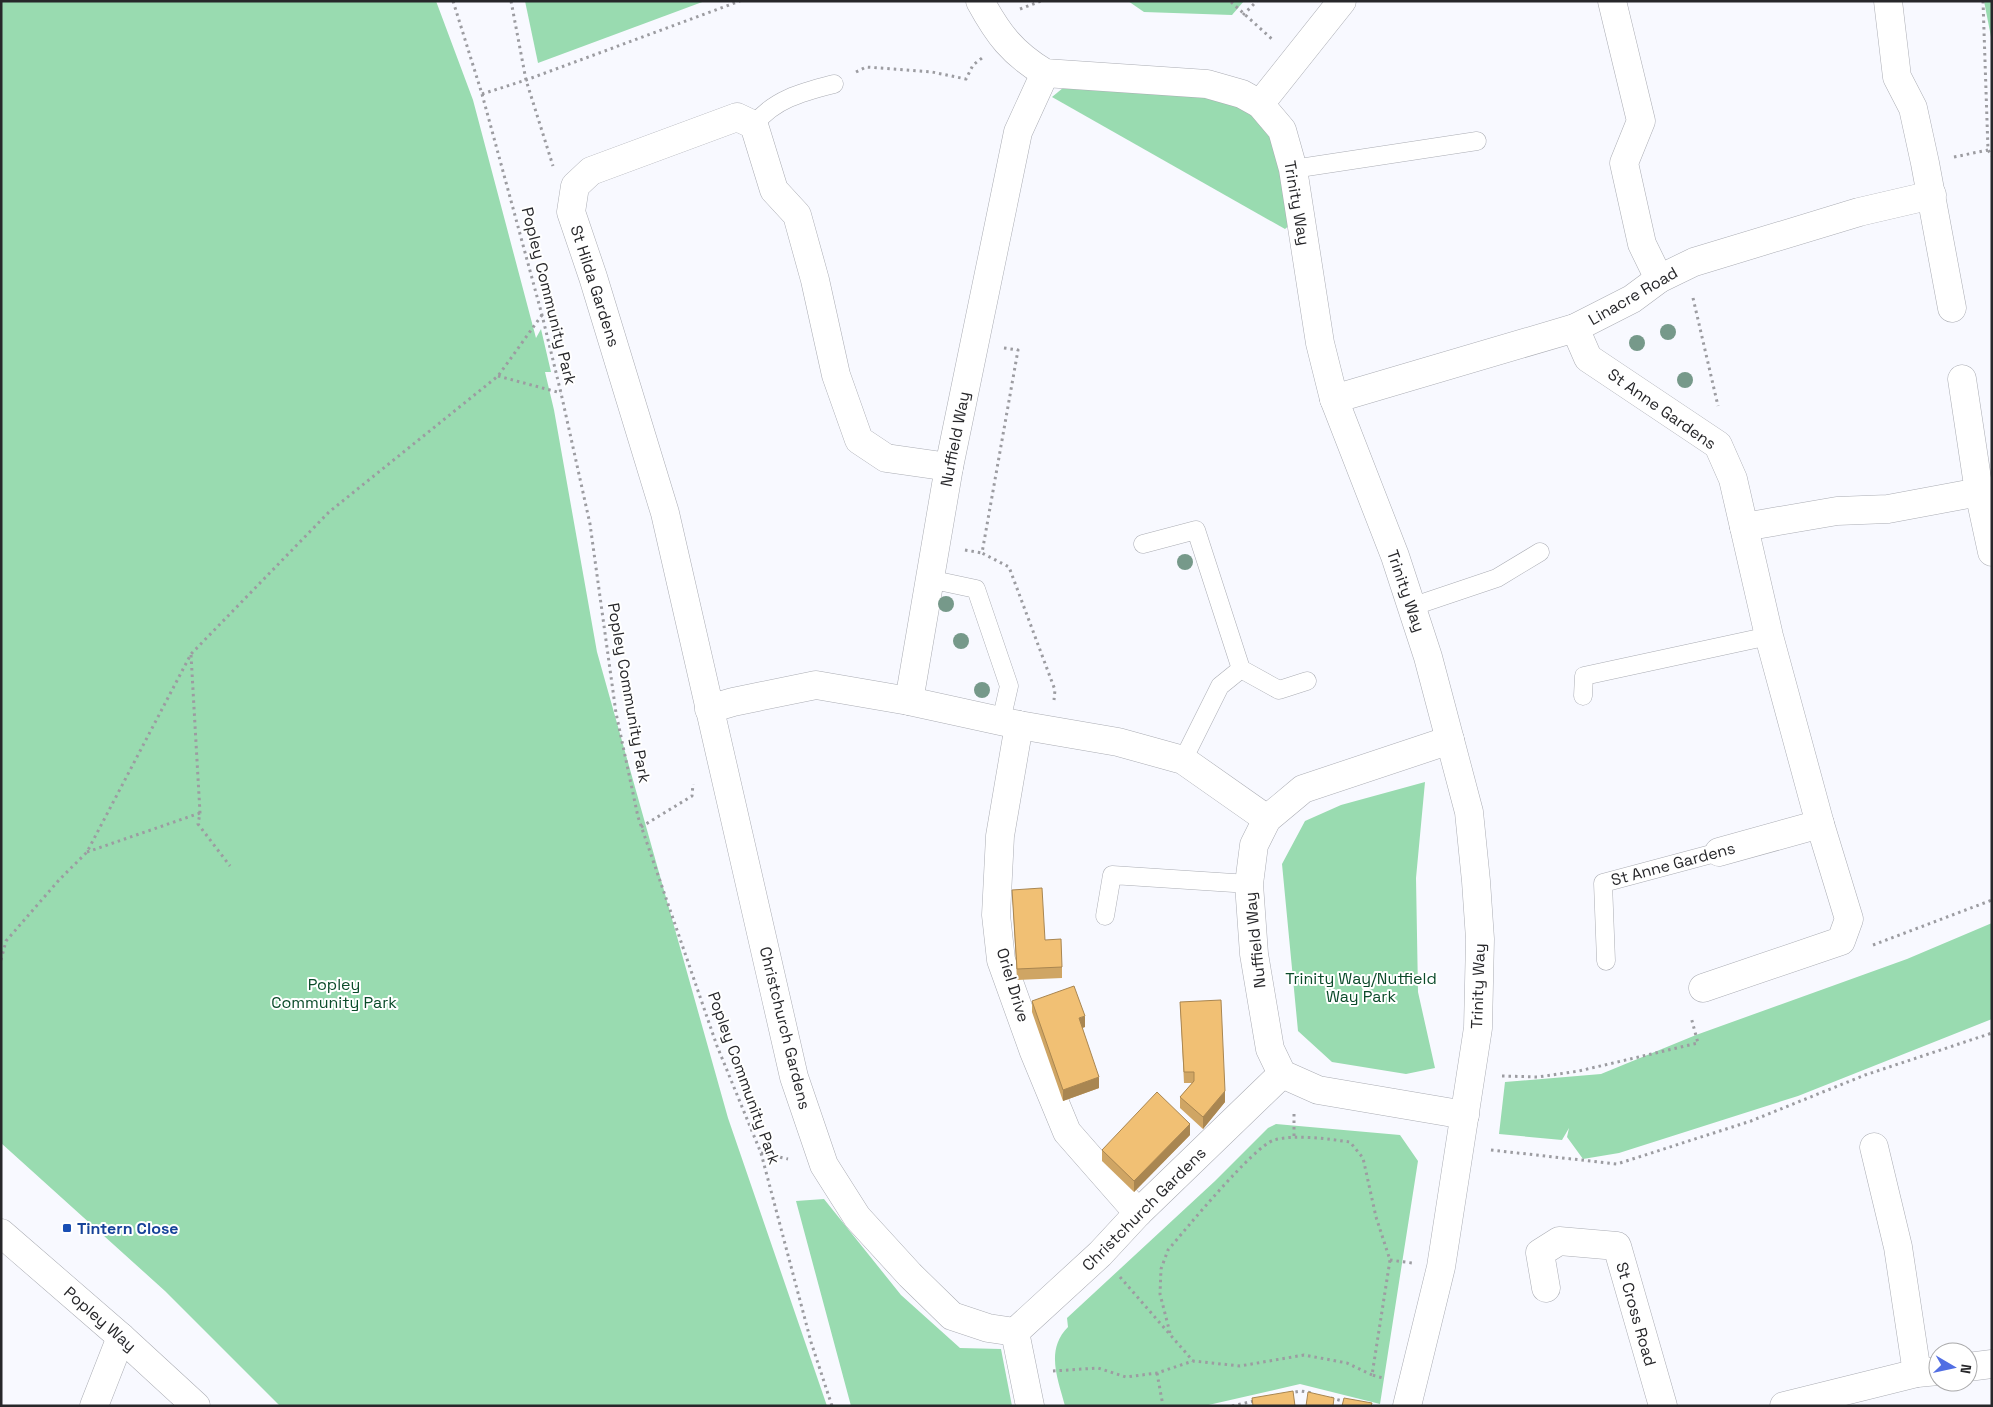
<svg xmlns="http://www.w3.org/2000/svg" width="1993" height="1407" font-family="'Space Grotesk',sans-serif">
	<style>
		.green { fill: #99dbb0 }
		.lines { fill: none; stroke-linecap: round; stroke-linejoin: round }
		.lane-casing { stroke: #abadb4; stroke-width: 19 }
		.street-casing { stroke: #abadb4; stroke-width: 29 }
		.secondary-casing { stroke: #abadb4; stroke-width: 29 }
		.path { stroke: #9c9ca1; stroke-width: 3; stroke-dasharray: 2.5 4; stroke-linecap: butt }
		.lane { stroke: #fff; stroke-width: 18 }
		.street { stroke: #fff; stroke-width: 28 }
		.secondary { stroke: #fff; stroke-width: 28 }
		.tree { fill: #76998a }
		.wall { fill: #cfa564 }
		.shaded-wall { fill: #a98651 }
		.building { fill: #f1c074; stroke: #a98651 }
		.transit-dot { fill: #1a4fb4; stroke: #fff; stroke-width: 2 }
		.labels { text-anchor: middle; dominant-baseline: central; stroke-width: 4; stroke-linejoin: round; paint-order: stroke }
		.street-label { font-size: 16px; fill: #27272a; stroke: #fff }
		.park-label { font-size: 16px; fill: #0b4b2a; stroke: #fff }
		.transit-label { font-size: 16px; font-weight: bold; fill: #164399; stroke: #fff; text-anchor: start }
	</style>
	<rect width="100%" height="100%" fill="#f8f9ff"/>
	<g class="green">
		<path d="M 1,1 L 436,1 L 473,100 L 536,338 L 541,329 L 551,372 L 545,372 L 554,410 L 597,652 L 728,1118 L 827,1406 L 280,1406 L 165,1291 L 1,1143 Z"/>
		<path d="M 525,1 L 705,1 L 538,63 Z"/>
		<path d="M 1128,1 L 1244,1 L 1232,15 L 1144,12 Z"/>
		<path d="M 1984,1 L 1992,1 L 1992,42 Z"/>
		<path d="M 1069,83 L 1241,102 L 1272,138 L 1291,224 L 1285,229 L 1052,97 Z"/>
		<path d="M 1425,782 L 1416,878 L 1418,992 L 1435,1068 L 1406,1074 L 1332,1062 L 1298,1031 L 1282,864 L 1305,821 L 1341,805 Z"/>
		<path d="M 1992,923 L 1992,1019 L 1798,1096 L 1619,1153 L 1583,1159 L 1567,1137 L 1569,1128 L 1562,1140 L 1499,1134 L 1505,1082 L 1601,1074 L 1696,1035 L 1907,959 Z"/>
		<path d="M 1276,1124 L 1400,1135 L 1418,1161 L 1380,1404 L 1300,1384 L 1204,1406 L 1065,1406 C 1058,1379 1045,1350 1068,1327 L 1067,1318 L 1215,1181 L 1268,1128 Z"/>
		<path d="M 824,1199 L 901,1295 L 960,1348 L 1001,1349 L 1012,1406 L 851,1406 L 796,1201 Z"/>
	</g>
	<g class="lines">
		<g class="lane-casing">
			<g id="lane">
				<path d="M 754,125 C 774,99 803,92 834,84"/>
				<path d="M 1293,169 L 1477,141"/>
				<path d="M 1143,544 L 1196,530 L 1241,669 L 1279,690 L 1307,681"/>
				<path d="M 929,579 L 976,589 L 1009,686 L 1001,721"/>
				<path d="M 1411,607 L 1497,578 L 1540,552"/>
				<path d="M 1583,696 L 1584,676 L 1769,636"/>
				<path d="M 1183,760 L 1220,686 L 1241,669"/>
				<path d="M 1105,916 L 1112,875 L 1249,884"/>
				<path d="M 1606,961 L 1603,883 L 1719,852"/>
			</g>
		</g>
		<g class="street-casing">
			<g id="street">
				<path d="M 980,1 C 998,34 1012,53 1045,73 L 1207,84 L 1242,94 L 1260,104 L 1282,130 L 1293,169 L 1320,343 L 1334,399 L 1395,556 L 1428,657 L 1469,812 L 1476,881 L 1480,939 L 1478,1028 L 1441,1267 L 1407,1406"/>
				<path d="M 1612,1 L 1641,121 L 1624,163 L 1642,244 L 1659,279"/>
				<path d="M 1888,1 L 1897,77 L 1913,108 L 1925,163 L 1952,308"/>
				<path d="M 1260,104 L 1342,1"/>
				<path d="M 1575,328 L 1588,358 L 1718,445 L 1733,479 L 1769,636 L 1820,824 L 1849,919 L 1841,941 L 1703,988"/>
				<path d="M 1962,379 L 1979,492 L 1992,552"/>
				<path d="M 1334,399 L 1575,328 L 1632,299 L 1659,279 L 1694,262 L 1859,212 L 1932,195"/>
				<path d="M 949,467 L 886,458 L 859,440 L 836,375 L 815,280 L 797,215 L 774,190 L 754,125 L 737,117 L 591,171 L 575,186 L 571,212 L 593,277 L 665,513 L 794,1077 L 824,1165 L 857,1217 L 910,1275 L 952,1316 L 988,1328 L 1015,1332"/>
				<path d="M 1744,527 L 1837,511 L 1888,509 L 1979,492"/>
				<path d="M 909,701 L 949,467 L 1018,132 L 1045,73"/>
				<path d="M 709,709 L 733,702 L 816,685 L 909,701 L 1019,725 L 1118,742 L 1183,760 L 1267,819"/>
				<path d="M 1019,725 L 1000,836 L 996,915 L 1001,960 L 1034,1052 L 1067,1132 L 1138,1213"/>
				<path d="M 1450,740 L 1303,789 L 1267,819 L 1254,845 L 1249,884 L 1254,954 L 1270,1049 L 1282,1074 L 1318,1090 L 1465,1115"/>
				<path d="M 1719,852 L 1820,824"/>
				<path d="M 1874,1147 L 1898,1247 L 1917,1373"/>
				<path d="M 1546,1288 L 1540,1253 L 1559,1241 L 1617,1246 L 1663,1406"/>
				<path d="M 1015,1332 L 1100,1254 L 1138,1213 L 1282,1074"/>
				<path d="M 1015,1332 L 1030,1406"/>
				<path d="M 1968,1367 L 1992,1364"/>
				<path d="M 94,1406 L 121,1337"/>
				<path d="M 1784,1406 L 1917,1373 L 1938,1371"/>
			</g>
		</g>
		<g class="secondary-casing">
			<path id="secondary" d="M 1,1233 L 121,1337 L 196,1406"/>
		</g>
		<g class="path">
			<path d="M 453,1 L 482,94 L 542,315 L 561,393 L 590,524 L 616,713 L 638,817 L 717,1046 L 761,1153 L 811,1342 L 832,1406"/>
			<path d="M 511,1 L 526,80 L 553,166"/>
			<path d="M 1983,1 L 1988,150 L 1992,156"/>
			<path d="M 1231,2 L 1273,40"/>
			<path d="M 1020,9 L 1041,1"/>
			<path d="M 1243,15 L 1257,1"/>
			<path d="M 856,72 L 866,67 L 932,72 L 966,79 L 973,65 L 982,58"/>
			<path d="M 482,94 L 526,80 L 740,1"/>
			<path d="M 1954,157 L 1988,150"/>
			<path d="M 1693,298 L 1718,406"/>
			<path d="M 1004,348 L 1018,350 L 982,553 L 1009,567 L 1055,690 L 1054,700"/>
			<path d="M 498,376 L 561,393"/>
			<path d="M 965,550 L 982,553"/>
			<path d="M 191,655 L 200,813 L 198,824 L 230,866"/>
			<path d="M 641,827 L 692,796 L 693,784"/>
			<path d="M 87,852 L 200,813"/>
			<path d="M 1873,945 L 1992,900"/>
			<path d="M 1,960 L 6,941 L 59,880 L 87,852 L 191,654 L 329,512 L 498,376 L 542,315"/>
			<path d="M 1502,1076 L 1538,1077 L 1579,1071 L 1698,1043 L 1691,1017"/>
			<path d="M 1294,1114 L 1294,1138"/>
			<path d="M 1491,1150 L 1617,1164 L 1751,1121 L 1865,1075 L 1992,1033"/>
			<path d="M 761,1153 L 788,1159"/>
			<path d="M 1390,1260 L 1412,1263"/>
			<path d="M 1120,1277 L 1193,1361"/>
			<path d="M 1170,1333 L 1160,1294 L 1161,1269 L 1168,1250 C 1185,1230 1254,1146 1274,1140 C 1296,1134 1328,1139 1350,1142 L 1363,1158 L 1376,1217 L 1390,1260 L 1372,1375 L 1383,1378"/>
			<path d="M 1053,1371 L 1098,1368 L 1126,1377 L 1157,1373 L 1193,1361 L 1240,1366 L 1304,1355 L 1347,1363 L 1372,1375"/>
			<path d="M 1157,1373 L 1163,1406"/>
			<path d="M 1289,1393 L 1301,1391 L 1312,1393"/>
			<path d="M 1331,1398 L 1346,1402"/>
			<path d="M 1232,1406 L 1254,1401"/>
		</g>
		<use href="#lane" class="lane"/>
		<use href="#street" class="street"/>
		<use href="#secondary" class="secondary"/>
	</g>
	<g class="tree">
		<circle cx="1668" cy="332" r="8"/>
		<circle cx="1637" cy="343" r="8"/>
		<circle cx="1685" cy="380" r="8"/>
		<circle cx="1185" cy="562" r="8"/>
		<circle cx="946" cy="604" r="8"/>
		<circle cx="961" cy="641" r="8"/>
		<circle cx="982" cy="690" r="8"/>
	</g>
	<g class="wall">
		<path d="M 1012,890 L 1062,967 L 1062,978 L 1017,980 Z"/>
		<path d="M 1032,1001 L 1085,1027 L 1082,1028 L 1099,1088 L 1063,1101 L 1032,1012 Z"/>
		<path d="M 1180,1002 L 1225,1102 L 1203,1129 L 1180,1108 L 1180,1097 L 1192,1083 L 1184,1083 Z"/>
		<path d="M 1190,1135 L 1134,1192 L 1102,1161 L 1102,1150 Z"/>
	</g>
	<g class="shaded-wall">
		<path d="M 1085,1016 L 1085,1027 L 1079,1029 L 1079,1018 Z"/>
		<path d="M 1099,1077 L 1099,1088 L 1063,1101 L 1063,1090 Z"/>
		<path d="M 1225,1091 L 1225,1102 L 1203,1129 L 1203,1117 Z"/>
		<path d="M 1190,1124 L 1190,1135 L 1134,1192 L 1134,1181 Z"/>
	</g>
	<g class="building">
		<path d="M 1042,888 L 1045,940 L 1061,939 L 1062,967 L 1017,969 L 1012,890 Z"/>
		<path d="M 1074,986 L 1085,1016 L 1079,1018 L 1099,1077 L 1063,1090 L 1032,1001 Z"/>
		<path d="M 1221,1000 L 1225,1091 L 1203,1117 L 1180,1097 L 1194,1081 L 1194,1072 L 1184,1072 L 1180,1002 Z"/>
		<path d="M 1157,1092 L 1190,1124 L 1134,1181 L 1102,1150 Z"/>
		<path d="M 1293,1391 L 1295,1406 L 1253,1406 L 1252,1398 Z"/>
		<path d="M 1308,1392 L 1334,1398 L 1333,1406 L 1306,1406 Z"/>
		<path d="M 1344,1398 L 1372,1403 L 1371,1406 L 1342,1406 Z"/>
	</g>
	<rect class="transit-dot" x="62" y="1223" width="10" height="10" rx="2.5"/>
	<g class="labels">
		<g class="street-label">
			<text transform="translate(1297 203) rotate(80)">Trinity Way</text>
			<text transform="translate(595 286) rotate(72)">St Hilda Gardens</text>
			<text transform="translate(549 296) rotate(76)">Popley Community Park</text>
			<text transform="translate(1633 296) rotate(-30)">Linacre Road</text>
			<text transform="translate(1662 409) rotate(35)">St Anne Gardens</text>
			<text transform="translate(955 439) rotate(-79)">Nuffield Way</text>
			<text transform="translate(1406 591) rotate(71)">Trinity Way</text>
			<text transform="translate(629 693) rotate(80)">Popley Community Park</text>
			<text transform="translate(1673 864) rotate(-15)">St Anne Gardens</text>
			<text transform="translate(1255 940) rotate(-96)">Nuffield Way</text>
			<text transform="translate(1013 985) rotate(73)">Oriel Drive</text>
			<text transform="translate(1478 986) rotate(-88)">Trinity Way</text>
			<text transform="translate(785 1028) rotate(76)">Christchurch Gardens</text>
			<text transform="translate(744 1078) rotate(70)">Popley Community Park</text>
			<text transform="translate(1144 1209) rotate(-45)">Christchurch Gardens</text>
			<text transform="translate(1636 1314) rotate(74)">St Cross Road</text>
			<text transform="translate(100 1319) rotate(41)">Popley Way</text>
		</g>
		<g class="park-label">
			<text x="1361" y="978">Trinity Way/Nutfield<tspan x="1361" dy="18">Way Park</tspan></text>
			<text x="334" y="984">Popley<tspan x="334" dy="18">Community Park</tspan></text>
		</g>
		<g class="transit-label">
			<text x="77" y="1228">Tintern Close</text>
		</g>
	</g>
	<rect width="1993" height="1407" fill="none" stroke="#27272a" stroke-width="5"/>
	<g transform="translate(1953 1367) rotate(99)"><circle r="24" fill="#ffffff" stroke="#a9a9aa"/>
	<path d="M0-4L9 19L0 12L-9 19Z" fill="#516ee3"/>
	<text y="-8" font-size="14" font-weight="bold" text-anchor="middle" fill="#27272a">N</text>
	</g>
</svg>
